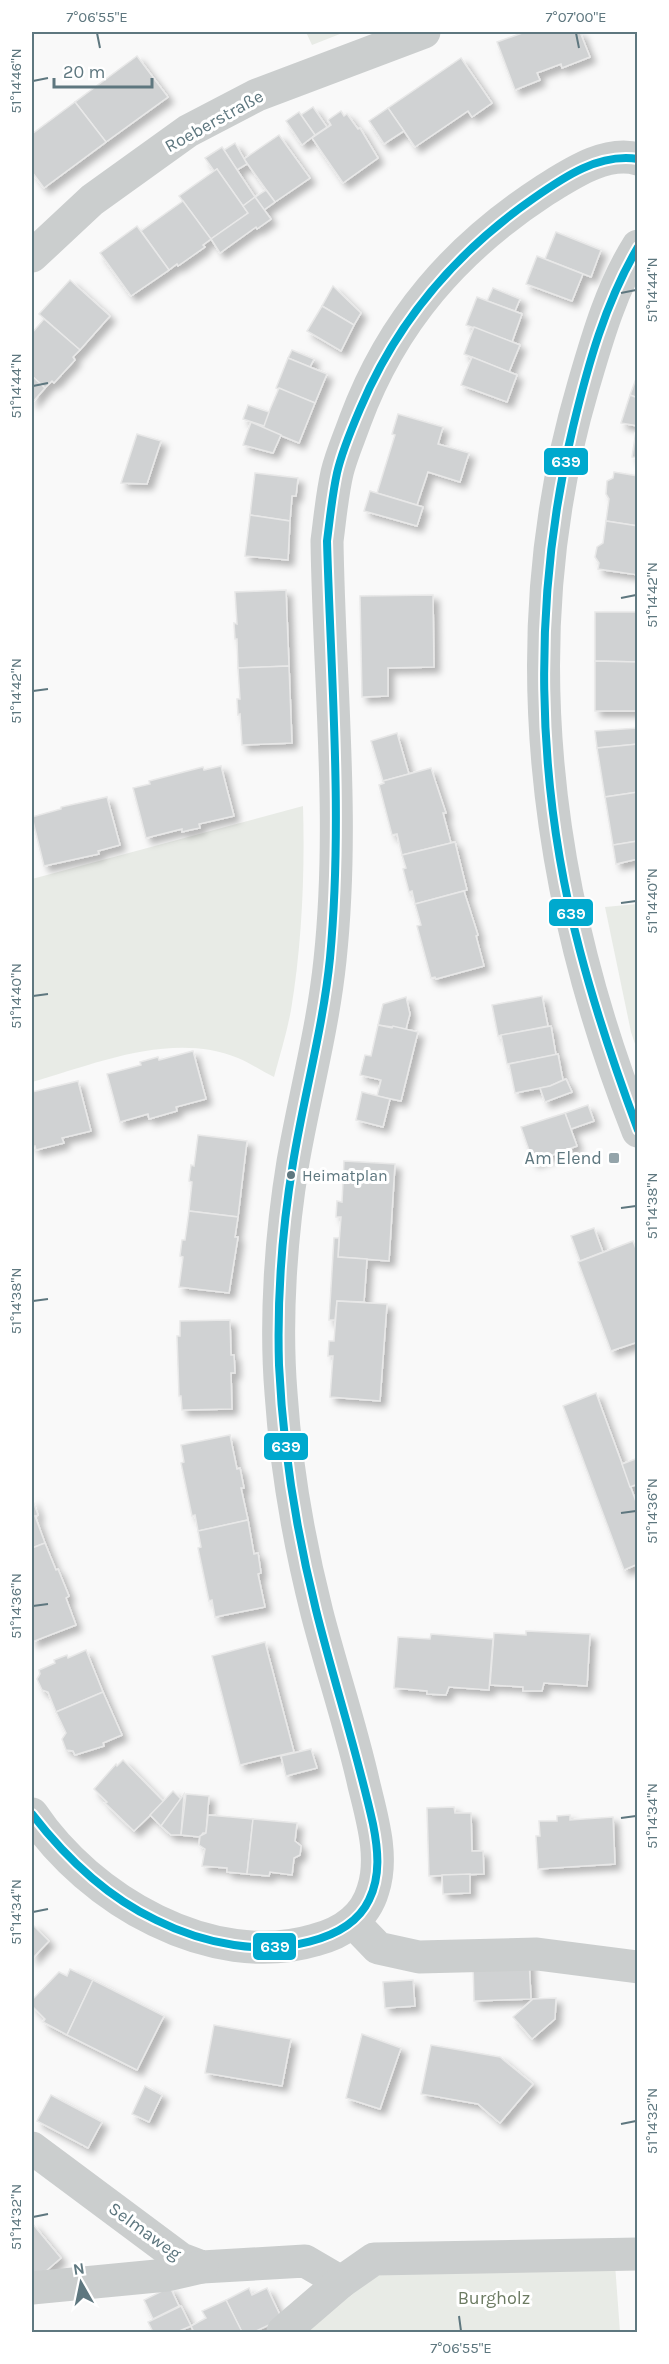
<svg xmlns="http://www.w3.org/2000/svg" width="669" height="2364" font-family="Karla,sans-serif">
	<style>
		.green { fill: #e8ebe6 }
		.building { fill: #d0d2d3; stroke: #e8e8e8; stroke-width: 1.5; filter: url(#shadow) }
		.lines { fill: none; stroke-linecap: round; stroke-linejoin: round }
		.minor { stroke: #cbcece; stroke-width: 33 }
		.bus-1-casing { stroke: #fff; stroke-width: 12 }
		.bus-1 { stroke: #00a9ce; stroke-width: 8 }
		.ticks { fill: none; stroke: #5e777f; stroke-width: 2 }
		.poi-dot { fill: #94a4aa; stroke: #fff; stroke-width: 2 }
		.bus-dot { fill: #5e777f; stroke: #fff; stroke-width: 2 }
		.labels { text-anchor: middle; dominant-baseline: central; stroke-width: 6; stroke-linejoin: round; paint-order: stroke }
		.bus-label { font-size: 16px; fill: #5e777f; stroke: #fff; text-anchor: start }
		.street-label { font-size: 18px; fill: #5e777f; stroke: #fff }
		.poi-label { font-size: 18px; fill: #5e777f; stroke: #fff; text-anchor: end }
		.park-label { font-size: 18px; fill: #6c7b62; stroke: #fff }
		.line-badge { stroke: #fff; stroke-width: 2 }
		.badge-label { font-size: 16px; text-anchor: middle; font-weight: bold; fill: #fff }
		.neatline { fill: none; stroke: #5e777f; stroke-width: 2 }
		.ticks-label { font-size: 15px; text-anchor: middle; fill: #5e777f }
	</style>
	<defs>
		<filter id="shadow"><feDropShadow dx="5.5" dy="5.5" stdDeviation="3" flood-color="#0004"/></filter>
	</defs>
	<rect width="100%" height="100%" fill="#f9f9f9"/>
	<g class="green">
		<path d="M 306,32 L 345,32 L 312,45 Z"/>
		<path d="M 303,806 C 305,873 302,944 291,1010 C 287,1032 280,1055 274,1077 C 262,1071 250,1063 238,1058 C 171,1031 96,1064 32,1082 L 32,879 Z"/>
		<path d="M 637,904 L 638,904 L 637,1050 L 631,1032 L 605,907 Z"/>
		<path d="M 615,2264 L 620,2332 L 305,2332 L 379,2270 Z"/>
	</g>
	<g class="building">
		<path d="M 525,32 L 580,32 L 590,57 L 562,68 L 561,64 L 537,73 L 540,80 L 515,90 L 497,42 Z"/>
		<path d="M 137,56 L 168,97 L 106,142 L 75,102 Z"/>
		<path d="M 461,58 L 492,103 L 472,117 L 468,111 L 415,147 L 388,108 Z"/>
		<path d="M 75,102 L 106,142 L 44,188 L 32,172 L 32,134 Z"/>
		<path d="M 313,107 L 327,127 L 315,135 L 301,115 Z"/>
		<path d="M 388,108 L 404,131 L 384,144 L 369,121 Z"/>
		<path d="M 341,111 L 344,116 L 347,114 L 358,129 L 360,128 L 378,158 L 343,183 L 312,138 L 331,125 L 328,120 Z"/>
		<path d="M 299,112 L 315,135 L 302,145 L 286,121 Z"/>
		<path d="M 279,135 L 310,178 L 275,202 L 244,159 Z"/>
		<path d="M 235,143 L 247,164 L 237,170 L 224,150 Z"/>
		<path d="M 222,147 L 255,197 L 243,206 L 217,169 L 214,171 L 205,158 Z"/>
		<path d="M 217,169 L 248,213 L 211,239 L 179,196 Z"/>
		<path d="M 266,190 L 275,202 L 264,210 L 255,197 Z"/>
		<path d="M 255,197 L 271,219 L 257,229 L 256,227 L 220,253 L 211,239 L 248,213 L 243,206 Z"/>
		<path d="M 183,201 L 211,239 L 203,245 L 205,247 L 178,266 L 177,264 L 169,270 L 141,231 Z"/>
		<path d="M 137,226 L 169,270 L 131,296 L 100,253 Z"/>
		<path d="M 556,232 L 601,250 L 591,277 L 545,259 Z"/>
		<path d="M 537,256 L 583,274 L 572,301 L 526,284 Z"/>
		<path d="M 70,280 L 110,316 L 80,350 L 39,314 Z"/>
		<path d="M 333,286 L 361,313 L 354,325 L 322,306 Z"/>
		<path d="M 493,288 L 520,299 L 515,311 L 487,301 Z"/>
		<path d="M 477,297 L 522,314 L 512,342 L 466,325 Z"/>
		<path d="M 322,306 L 354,325 L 341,351 L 307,331 Z"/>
		<path d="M 44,319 L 80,350 L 73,357 L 75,360 L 54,383 L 52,381 L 45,388 L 32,376 L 32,333 Z"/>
		<path d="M 474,327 L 520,345 L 509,372 L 464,354 Z"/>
		<path d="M 292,350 L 314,359 L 310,367 L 288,358 Z"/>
		<path d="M 472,357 L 517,375 L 507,402 L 461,385 Z"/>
		<path d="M 288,358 L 327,374 L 315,403 L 276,388 Z"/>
		<path d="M 32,376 L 45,388 L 32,403 Z"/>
		<path d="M 637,376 L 638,377 L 638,398 L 630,395 Z"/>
		<path d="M 279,388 L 315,403 L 299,443 L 262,428 Z"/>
		<path d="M 630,395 L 638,398 L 638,426 L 621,423 Z"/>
		<path d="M 248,405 L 269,412 L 264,426 L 243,419 Z"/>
		<path d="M 398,414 L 443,427 L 438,444 L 469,453 L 460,482 L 428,472 L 417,505 L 377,493 L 395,435 L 392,434 Z"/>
		<path d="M 251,422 L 281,435 L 273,453 L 243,445 Z"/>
		<path d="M 636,431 L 638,431 L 638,458 L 632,457 Z"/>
		<path d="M 137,434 L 161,441 L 147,484 L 121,483 Z"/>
		<path d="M 614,472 L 638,476 L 638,526 L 606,521 L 609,499 L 606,494 L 607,481 L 613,478 Z"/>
		<path d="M 255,473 L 298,478 L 296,496 L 292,496 L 290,521 L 250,515 Z"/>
		<path d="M 370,491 L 423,507 L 417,526 L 364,511 Z"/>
		<path d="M 250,515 L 290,521 L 288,560 L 245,556 Z"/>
		<path d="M 606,521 L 638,526 L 638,575 L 598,569 L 599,563 L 595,557 L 597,547 L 603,543 Z"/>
		<path d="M 286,590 L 289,666 L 238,668 L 237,639 L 235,639 L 234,623 L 237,624 L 235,592 Z"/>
		<path d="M 433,595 L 434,667 L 388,668 L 388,696 L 362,697 L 360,596 Z"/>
		<path d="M 595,612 L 638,612 L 638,662 L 595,661 Z"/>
		<path d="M 595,661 L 638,662 L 638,711 L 595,711 Z"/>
		<path d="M 289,666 L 292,743 L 242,745 L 240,714 L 238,715 L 237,699 L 240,699 L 238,668 Z"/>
		<path d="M 638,728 L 638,744 L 597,748 L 595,731 Z"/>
		<path d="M 397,733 L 409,774 L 383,781 L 371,741 Z"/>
		<path d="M 638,744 L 638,792 L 605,797 L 597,748 Z"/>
		<path d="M 221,766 L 234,816 L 199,824 L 200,828 L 190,830 L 182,832 L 182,829 L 146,838 L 133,788 L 150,784 L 149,781 L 203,767 L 204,770 Z"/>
		<path d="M 431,768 L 446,813 L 443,813 L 451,843 L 402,855 L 397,834 L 392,835 L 379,785 L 384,783 L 383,781 Z"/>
		<path d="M 638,792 L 638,841 L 613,845 L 605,797 Z"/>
		<path d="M 107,797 L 120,845 L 98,851 L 99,854 L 44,866 L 32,817 L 61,809 L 61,807 Z"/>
		<path d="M 638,841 L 638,859 L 616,864 L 613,845 Z"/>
		<path d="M 455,842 L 467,890 L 415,904 L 412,891 L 409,892 L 403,869 L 406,868 L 402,855 Z"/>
		<path d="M 464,891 L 478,935 L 476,936 L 484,966 L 436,979 L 435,977 L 431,978 L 417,926 L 421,925 L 415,904 Z"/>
		<path d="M 542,996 L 548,1026 L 498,1036 L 492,1005 Z"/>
		<path d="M 406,997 L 410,1014 L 406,1029 L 378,1025 L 383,1004 Z"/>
		<path d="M 378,1025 L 392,1028 L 393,1026 L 418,1032 L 401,1101 L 377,1096 L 381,1080 L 360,1075 L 365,1055 L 371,1056 Z"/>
		<path d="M 551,1026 L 556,1055 L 507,1064 L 501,1035 Z"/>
		<path d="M 193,1051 L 206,1099 L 176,1107 L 177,1111 L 149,1119 L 148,1114 L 120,1122 L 107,1074 L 141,1065 L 140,1062 L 158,1057 L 159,1060 Z"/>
		<path d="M 558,1054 L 563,1080 L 550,1086 L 515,1093 L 509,1064 Z"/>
		<path d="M 566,1079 L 572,1092 L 545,1102 L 540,1088 L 550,1086 Z"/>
		<path d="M 78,1081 L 91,1131 L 62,1138 L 64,1143 L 36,1150 L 35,1146 L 32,1147 L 32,1092 Z"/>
		<path d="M 362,1092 L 390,1099 L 383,1127 L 356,1120 Z"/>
		<path d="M 588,1105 L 594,1121 L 571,1129 L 565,1113 Z"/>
		<path d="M 565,1113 L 577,1146 L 533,1162 L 521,1127 Z"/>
		<path d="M 198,1135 L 247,1141 L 238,1217 L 189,1211 L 192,1182 L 189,1181 L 191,1165 L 194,1166 Z"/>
		<path d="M 344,1161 L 395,1164 L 389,1261 L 338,1257 L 341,1217 L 336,1217 L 337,1201 L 342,1202 Z"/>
		<path d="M 189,1211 L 238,1217 L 235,1237 L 238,1237 L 229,1293 L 179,1287 L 183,1257 L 180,1256 L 182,1240 L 185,1240 Z"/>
		<path d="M 594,1228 L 603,1252 L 580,1261 L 571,1236 Z"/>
		<path d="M 334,1238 L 339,1238 L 338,1257 L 367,1259 L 364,1302 L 337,1301 L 335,1320 L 329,1320 Z"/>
		<path d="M 633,1241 L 638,1254 L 638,1342 L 611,1351 L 578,1262 Z"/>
		<path d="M 337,1301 L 387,1304 L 380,1401 L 330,1397 L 333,1356 L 328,1356 L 329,1341 L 334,1341 Z"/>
		<path d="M 230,1320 L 231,1355 L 234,1355 L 235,1373 L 231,1373 L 232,1409 L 182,1410 L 181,1396 L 179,1396 L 177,1336 L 180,1336 L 180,1321 Z"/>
		<path d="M 596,1393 L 638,1507 L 638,1564 L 624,1570 L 563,1406 Z"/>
		<path d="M 230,1435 L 237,1469 L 240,1468 L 244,1488 L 241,1488 L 248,1520 L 198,1531 L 195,1515 L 192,1516 L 181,1463 L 184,1462 L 181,1445 Z"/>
		<path d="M 638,1458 L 638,1484 L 630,1487 L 622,1464 Z"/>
		<path d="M 32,1498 L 38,1515 L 35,1516 L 45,1543 L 32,1548 Z"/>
		<path d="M 248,1520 L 254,1554 L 258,1553 L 261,1573 L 258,1574 L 265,1607 L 215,1617 L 212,1600 L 209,1601 L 198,1548 L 201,1547 L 198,1531 Z"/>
		<path d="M 45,1543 L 56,1570 L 58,1569 L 69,1596 L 66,1598 L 76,1625 L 32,1642 L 32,1548 Z"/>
		<path d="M 526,1631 L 590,1634 L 587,1686 L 544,1683 L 542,1691 L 523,1691 L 523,1687 L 490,1685 L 494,1633 L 526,1635 Z"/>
		<path d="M 431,1634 L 493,1639 L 489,1690 L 449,1687 L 446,1695 L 427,1694 L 427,1691 L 394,1688 L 398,1637 L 430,1639 Z"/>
		<path d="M 265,1642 L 294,1752 L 240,1765 L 212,1656 Z"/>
		<path d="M 86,1650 L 103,1692 L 56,1712 L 48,1692 L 42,1690 L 37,1679 L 40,1674 L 39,1670 L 55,1663 L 54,1660 L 67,1655 L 68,1658 Z"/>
		<path d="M 103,1692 L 122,1735 L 103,1743 L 104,1746 L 75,1755 L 73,1751 L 66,1750 L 62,1739 L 66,1733 L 56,1712 Z"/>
		<path d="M 311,1749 L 317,1768 L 286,1776 L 281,1756 Z"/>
		<path d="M 123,1760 L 164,1802 L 134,1831 L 105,1803 L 107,1802 L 94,1789 L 116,1764 L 117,1766 Z"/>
		<path d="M 173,1791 L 181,1799 L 161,1826 L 150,1815 Z"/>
		<path d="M 184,1794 L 181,1835 L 171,1835 L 161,1826 Z"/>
		<path d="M 186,1794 L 209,1796 L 206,1833 L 203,1833 L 200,1837 L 181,1835 Z"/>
		<path d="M 454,1807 L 455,1813 L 471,1813 L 472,1851 L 483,1851 L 484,1874 L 429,1876 L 427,1808 Z"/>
		<path d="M 208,1815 L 253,1819 L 247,1874 L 227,1872 L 227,1868 L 202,1866 L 205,1849 L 199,1845 L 200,1836 L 206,1833 Z"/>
		<path d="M 570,1815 L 570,1820 L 613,1817 L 615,1864 L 538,1869 L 536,1836 L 540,1836 L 539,1821 L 557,1821 L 557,1816 Z"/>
		<path d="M 253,1819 L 297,1823 L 295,1841 L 301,1846 L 300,1855 L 294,1858 L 292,1875 L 270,1872 L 269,1876 L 247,1874 Z"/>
		<path d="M 470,1874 L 470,1893 L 443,1894 L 442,1875 Z"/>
		<path d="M 32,1924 L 49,1941 L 32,1959 Z"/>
		<path d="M 529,1959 L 531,1999 L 474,2001 L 473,1962 Z"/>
		<path d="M 70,1969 L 93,1980 L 67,2035 L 43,2022 L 45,2019 L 32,2006 L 32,2000 L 59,1972 L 67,1976 Z"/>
		<path d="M 93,1980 L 164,2016 L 137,2070 L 67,2035 Z"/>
		<path d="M 413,1980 L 415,2006 L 385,2008 L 383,1982 Z"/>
		<path d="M 556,1998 L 555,2019 L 532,2039 L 513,2017 L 533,1999 Z"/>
		<path d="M 214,2025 L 291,2039 L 282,2086 L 205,2073 Z"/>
		<path d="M 362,2034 L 401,2048 L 380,2109 L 346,2098 Z"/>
		<path d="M 431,2045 L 500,2057 L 533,2084 L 500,2123 L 478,2104 L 421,2094 Z"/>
		<path d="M 145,2086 L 162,2095 L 149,2122 L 132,2114 Z"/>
		<path d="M 51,2095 L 102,2122 L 88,2148 L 37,2121 Z"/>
		<path d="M 32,2223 L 61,2258 L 38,2278 L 32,2271 Z"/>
		<path d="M 170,2287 L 179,2306 L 153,2319 L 144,2300 Z"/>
		<path d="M 249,2288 L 252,2295 L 267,2288 L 282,2319 L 254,2332 L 242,2332 L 226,2300 Z"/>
		<path d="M 226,2300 L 242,2332 L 194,2332 L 191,2326 L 206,2318 L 202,2311 Z"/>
		<path d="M 181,2306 L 191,2326 L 177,2332 L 153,2332 L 148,2322 Z"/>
	</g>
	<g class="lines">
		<g class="minor">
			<path d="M 638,246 C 611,289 597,339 583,387 C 510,635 544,893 638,1131"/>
			<path d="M 32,256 L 92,200 L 188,131 L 257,95 L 424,32"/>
			<path d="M 32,1814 C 89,1899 211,1971 315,1940 C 342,1933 365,1918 373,1890 C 384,1857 372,1818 364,1785 C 351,1727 332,1671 317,1613 C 299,1542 286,1467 281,1393 C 275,1319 281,1235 293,1162 C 305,1094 323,1028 330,960 C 345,820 329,680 327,541 C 330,518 332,495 337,473 C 341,456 349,438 355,421 C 392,321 456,248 545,190 C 571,174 606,150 638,159"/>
			<path d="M 353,1922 L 378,1948 L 419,1957 L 537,1954 L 638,1967"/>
			<path d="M 32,2148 L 181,2259 L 202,2267 L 305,2261 L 341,2282"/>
			<path d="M 32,2288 L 167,2275 L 202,2267"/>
			<path d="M 283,2332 L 341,2282 L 374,2259 L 638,2254"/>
		</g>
		<g class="bus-1-casing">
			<g id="bus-1">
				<path d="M 638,247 C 605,303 588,365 573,427 C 532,598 535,781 580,951 C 596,1012 616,1071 638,1130"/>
				<path d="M 32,1814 C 66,1858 105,1896 156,1920 C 180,1932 207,1941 234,1945 C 276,1952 348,1944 369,1900 C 381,1876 378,1849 373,1824 C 357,1752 334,1682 316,1610 C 296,1530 283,1448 279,1365 C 277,1298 282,1230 293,1163 C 304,1095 323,1028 330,958 C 343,819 331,680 327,541 C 330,518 332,496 337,473 C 342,451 351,430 360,409 C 397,321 456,252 534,198 C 564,177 599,153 638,159"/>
			</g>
		</g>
		<use href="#bus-1" class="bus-1"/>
	</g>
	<path class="ticks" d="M 97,33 L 100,48M 576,33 L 579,48M 33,81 L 48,78M 621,293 L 636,290M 33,386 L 48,383M 621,598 L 636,595M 33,691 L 48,689M 621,903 L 636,901M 33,996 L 48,994M 621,1208 L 636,1206M 33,1301 L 48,1299M 621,1513 L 636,1511M 33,1606 L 48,1604M 621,1818 L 636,1816M 33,1912 L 48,1909M 621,2124 L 636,2121M 33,2217 L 48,2214M 459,2316 L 461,2331"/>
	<rect class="poi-dot" x="608" y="1152" width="12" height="12" rx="3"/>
	<circle class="bus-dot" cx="291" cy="1175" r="5"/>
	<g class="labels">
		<g class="bus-label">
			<text x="302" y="1175">Heimatplan</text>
		</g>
		<g class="street-label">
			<text transform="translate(214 121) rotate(-29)">Roeberstraße</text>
			<text transform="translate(145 2231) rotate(36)">Selmaweg</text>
		</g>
		<g class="poi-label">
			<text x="602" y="1158">Am Elend</text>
		</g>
		<g class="park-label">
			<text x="494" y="2298">Burgholz</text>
		</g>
	</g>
	<g class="line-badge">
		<rect x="543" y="447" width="46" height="29" rx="6" fill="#00a9ce"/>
		<rect x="548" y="898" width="46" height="29" rx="6" fill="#00a9ce"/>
		<rect x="263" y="1432" width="46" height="29" rx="6" fill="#00a9ce"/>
		<rect x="252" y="1932" width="45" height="29" rx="6" fill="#00a9ce"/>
	</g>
	<g class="badge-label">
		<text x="566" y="467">639</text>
		<text x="571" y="919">639</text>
		<text x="286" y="1452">639</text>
		<text x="275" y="1952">639</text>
	</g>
	<rect width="669" height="2364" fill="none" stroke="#ffffff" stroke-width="66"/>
	<g transform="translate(81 2283) rotate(351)" stroke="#ffffff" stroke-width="4.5" paint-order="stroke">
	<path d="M0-4.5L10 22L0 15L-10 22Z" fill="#5e777f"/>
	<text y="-9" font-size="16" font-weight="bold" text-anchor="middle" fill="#5e777f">N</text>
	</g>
	<path d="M54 78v9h98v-9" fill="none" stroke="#5e777f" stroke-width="3"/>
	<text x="63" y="78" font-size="18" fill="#5e777f" stroke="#ffffff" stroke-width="4.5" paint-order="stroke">20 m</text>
	<rect x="33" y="33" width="603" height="2298" class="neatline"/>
	<g class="ticks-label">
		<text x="97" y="22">7°06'55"E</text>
		<text x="576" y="22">7°07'00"E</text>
		<text transform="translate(16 81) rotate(-90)" y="5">51°14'46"N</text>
		<text transform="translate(652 290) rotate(-90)" y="5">51°14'44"N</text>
		<text transform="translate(16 386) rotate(-90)" y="5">51°14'44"N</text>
		<text transform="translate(652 595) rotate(-90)" y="5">51°14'42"N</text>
		<text transform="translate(16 691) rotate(-90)" y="5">51°14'42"N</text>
		<text transform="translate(652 901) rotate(-90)" y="5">51°14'40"N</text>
		<text transform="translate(16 996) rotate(-90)" y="5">51°14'40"N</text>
		<text transform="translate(652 1206) rotate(-90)" y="5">51°14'38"N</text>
		<text transform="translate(16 1301) rotate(-90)" y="5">51°14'38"N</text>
		<text transform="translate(652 1511) rotate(-90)" y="5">51°14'36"N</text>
		<text transform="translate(16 1606) rotate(-90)" y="5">51°14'36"N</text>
		<text transform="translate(652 1816) rotate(-90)" y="5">51°14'34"N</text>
		<text transform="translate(16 1912) rotate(-90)" y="5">51°14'34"N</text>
		<text transform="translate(652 2121) rotate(-90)" y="5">51°14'32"N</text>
		<text transform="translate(16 2217) rotate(-90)" y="5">51°14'32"N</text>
		<text x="461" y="2353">7°06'55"E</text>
	</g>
</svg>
